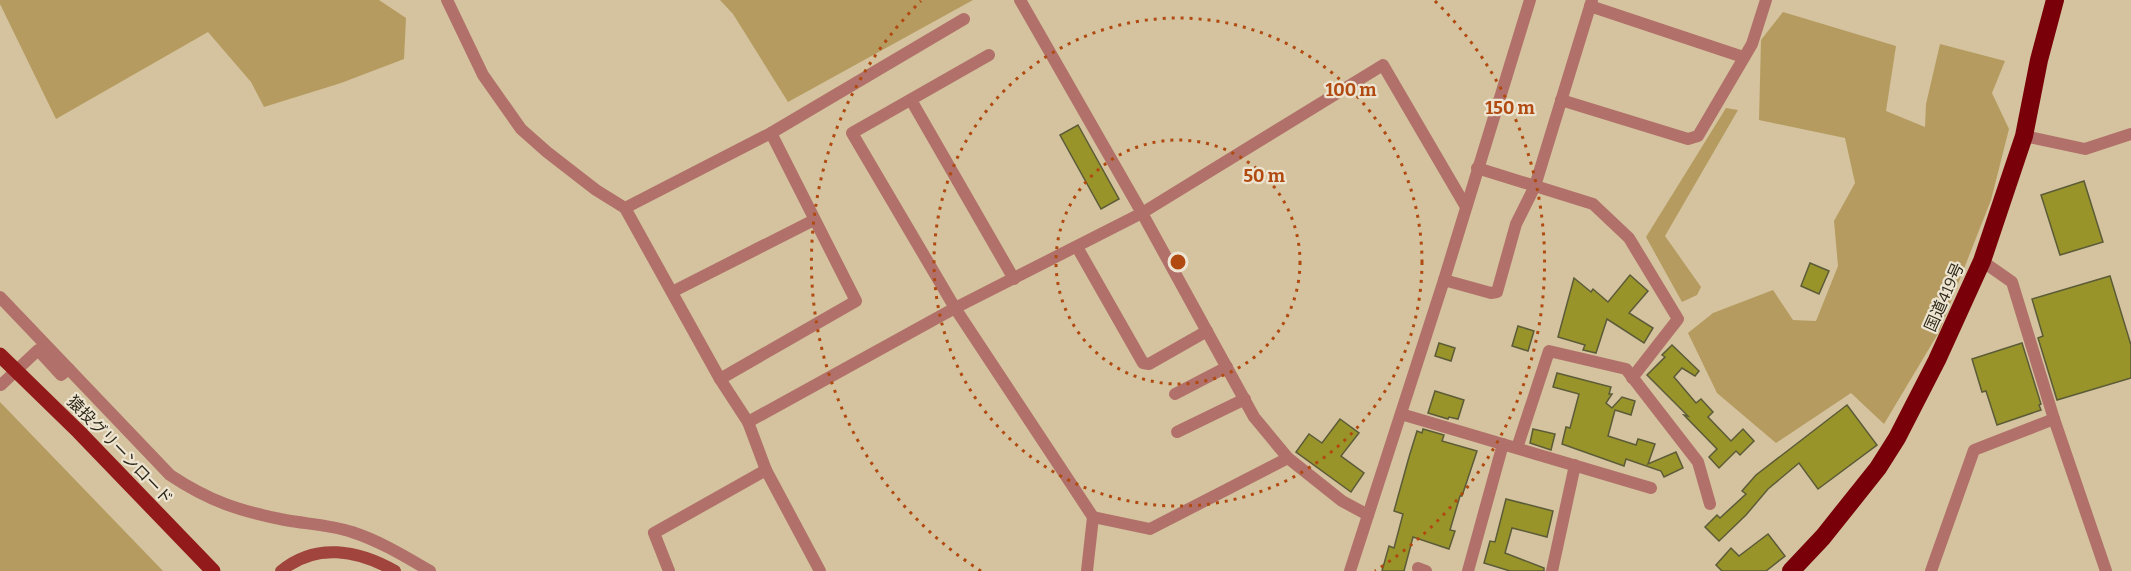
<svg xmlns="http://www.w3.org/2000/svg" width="2131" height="571" font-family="Bitter,'Noto Sans JP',serif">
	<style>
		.green { fill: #b59b60 }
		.building { fill: #99942a; stroke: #5c5b38; stroke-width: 1.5 }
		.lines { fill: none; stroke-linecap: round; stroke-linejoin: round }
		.street { stroke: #b1716a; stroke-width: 12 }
		.secondary { stroke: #a1443d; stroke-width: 12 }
		.primary { stroke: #931a1a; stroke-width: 15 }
		.highway { stroke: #790009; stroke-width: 18 }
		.ring { fill: none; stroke: #b04a10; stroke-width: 3; stroke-dasharray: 3 6 }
		.labels { text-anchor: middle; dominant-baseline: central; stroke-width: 4.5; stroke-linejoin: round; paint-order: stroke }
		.street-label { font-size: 16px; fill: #2e2819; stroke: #ede5d2 }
		.centre { fill: #b04a10; stroke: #ede5d2; stroke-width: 3 }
		.ring-label { font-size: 18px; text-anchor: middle; font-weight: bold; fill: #b04a10; stroke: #ede5d2; stroke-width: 4.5; stroke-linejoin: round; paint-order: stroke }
	</style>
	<rect width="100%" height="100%" fill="#d4c39e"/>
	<g class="green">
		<path d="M 0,0 L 379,0 L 406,18 L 404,59 L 341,83 L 264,107 L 251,82 L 208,32 L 56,119 L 0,4 Z"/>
		<path d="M 720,0 L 973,0 L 788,102 L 733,14 Z"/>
		<path d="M 1783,12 L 1896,46 L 1886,111 L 1925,127 L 1926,104 L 1940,44 L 2005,61 L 1992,93 L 2009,129 L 1991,200 L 1939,332 L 1884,424 L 1851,393 L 1776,443 L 1717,393 L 1688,333 L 1713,313 L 1773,290 L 1793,320 L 1816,321 L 1838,266 L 1834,221 L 1855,183 L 1845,138 L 1759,120 L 1761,40 Z"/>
		<path d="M 1726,108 L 1738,110 L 1665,236 L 1701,287 L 1697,295 L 1682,302 L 1646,237 Z"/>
		<path d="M 0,402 L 163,571 L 0,571 Z"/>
	</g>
	<g class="building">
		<path d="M 1078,125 L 1119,199 L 1101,209 L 1060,135 Z"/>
		<path d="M 2084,181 L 2103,242 L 2060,255 L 2041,195 Z"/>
		<path d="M 1810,263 L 1829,271 L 1819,294 L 1801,286 Z"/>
		<path d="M 1630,275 L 1648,291 L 1629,313 L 1653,328 L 1644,343 L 1607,319 L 1596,353 L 1583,350 L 1585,345 L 1558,337 L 1574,278 L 1591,292 L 1593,289 L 1608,302 Z"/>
		<path d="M 2110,276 L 2131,345 L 2131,378 L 2057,400 L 2038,338 L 2043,336 L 2032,299 Z"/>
		<path d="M 1518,326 L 1534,331 L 1528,351 L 1512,346 Z"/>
		<path d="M 1439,343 L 1455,348 L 1451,361 L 1435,356 Z"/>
		<path d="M 2022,343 L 2041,404 L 2039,405 L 2041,410 L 1997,425 L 1986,391 L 1982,392 L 1972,359 Z"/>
		<path d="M 1672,345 L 1699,371 L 1695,376 L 1682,368 L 1674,377 L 1696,403 L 1701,399 L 1713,412 L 1708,417 L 1731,441 L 1743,429 L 1754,441 L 1740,455 L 1736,451 L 1719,468 L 1709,457 L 1717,449 L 1684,415 L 1688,416 L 1647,375 L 1665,357 L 1662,355 Z"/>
		<path d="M 1557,373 L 1611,387 L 1609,394 L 1612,394 L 1606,403 L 1612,408 L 1622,397 L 1635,401 L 1631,415 L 1615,410 L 1608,436 L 1636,445 L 1638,439 L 1655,444 L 1648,464 L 1676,452 L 1683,468 L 1664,477 L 1661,471 L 1626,459 L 1624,466 L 1562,444 L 1566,427 L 1570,428 L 1579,394 L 1553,387 Z"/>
		<path d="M 1435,391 L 1464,400 L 1458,419 L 1449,417 L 1448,419 L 1428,413 Z"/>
		<path d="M 1847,405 L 1877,445 L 1818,489 L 1799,463 L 1768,489 L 1746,515 L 1719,541 L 1705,527 L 1717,515 L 1720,518 L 1746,494 L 1742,491 L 1756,475 Z"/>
		<path d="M 1340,419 L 1359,433 L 1341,456 L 1364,473 L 1351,492 L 1296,452 L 1309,434 L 1322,443 Z"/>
		<path d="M 1423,429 L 1444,435 L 1442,441 L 1477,451 L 1462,496 L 1460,496 L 1450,530 L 1455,531 L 1449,549 L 1413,537 L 1404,571 L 1382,571 L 1389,546 L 1394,548 L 1403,514 L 1394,511 L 1409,457 L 1417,431 L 1422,433 Z"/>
		<path d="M 1533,429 L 1555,434 L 1551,450 L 1530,443 Z"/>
		<path d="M 1506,499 L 1553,511 L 1547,537 L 1512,528 L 1505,553 L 1544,568 L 1544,571 L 1510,571 L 1484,563 L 1490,541 L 1495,542 Z"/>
		<path d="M 1768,534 L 1785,556 L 1766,571 L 1722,571 L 1716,565 L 1731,548 L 1739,556 Z"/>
	</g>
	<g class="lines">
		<g class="street">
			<path d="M 447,0 L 483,75 L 521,129 L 547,152 L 596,190 L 625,208 L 720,379 L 748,422 L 766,470 L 820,571"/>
			<path d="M 1020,0 L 1142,213 L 1254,417 L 1288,458"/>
			<path d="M 1590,6 L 1743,57"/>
			<path d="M 989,55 L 852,133 L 955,308 L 1093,517 L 1087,571"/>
			<path d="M 911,100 L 1014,279"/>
			<path d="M 1561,100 L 1688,139 L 1698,136 L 1752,44 L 1766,0"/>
			<path d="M 2024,136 L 2085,149 L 2131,134"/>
			<path d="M 1477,168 L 1593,204 L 1629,238 L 1678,319 L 1632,378"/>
			<path d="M 625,208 L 771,133 L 964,19"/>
			<path d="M 1077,247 L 1143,363 L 1149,364 L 1207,331"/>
			<path d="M 1982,261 L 2012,282 L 2054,419 L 2106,571"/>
			<path d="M 1444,280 L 1491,293 L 1497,292 L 1516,224 L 1535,186 L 1592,0"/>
			<path d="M 672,292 L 814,220"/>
			<path d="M 0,297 L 170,475 C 209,501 239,511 285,520 C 307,524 331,525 352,532 C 380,541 406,557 430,571"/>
			<path d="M 720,379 L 856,301 L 771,133"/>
			<path d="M 1,385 L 38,350 L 61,375 L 69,369"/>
			<path d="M 1175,394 L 1227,367"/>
			<path d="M 1401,414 L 1651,488"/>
			<path d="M 748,422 L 955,308 L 1142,213 L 1383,65 L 1466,207"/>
			<path d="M 1177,432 L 1245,399"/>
			<path d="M 1517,448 L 1549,351 L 1626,369 L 1698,462 L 1710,504"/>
			<path d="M 1093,517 L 1150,529 L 1288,458 L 1342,501 L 1368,515"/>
			<path d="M 1418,568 L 1426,571"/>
			<path d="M 669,571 L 654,533 L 766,470"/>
			<path d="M 1350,571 L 1444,280 L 1530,0"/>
			<path d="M 1468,571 L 1503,444"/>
			<path d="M 1552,571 L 1575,465"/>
			<path d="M 1931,571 L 1974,450 L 2054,419"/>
		</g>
		<path class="secondary" d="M 281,571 C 316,542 358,550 395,571"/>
		<path class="primary" d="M 0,355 L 79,432 L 213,571"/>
		<path class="highway" d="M 1791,571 L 1823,537 L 1878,468 L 1897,438 L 1937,360 L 1982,261 L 2024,136 L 2039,60 L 2055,0"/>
	</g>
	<g class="ring">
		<circle cx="1178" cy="262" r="122"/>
		<circle cx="1178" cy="262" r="244"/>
		<path d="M981 571A366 366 0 0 1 921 1M1435 1A366 366 0 0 1 1375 571"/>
	</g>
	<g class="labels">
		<g class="street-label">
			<text transform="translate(1944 297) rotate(-66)">国道419号</text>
			<text transform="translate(120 450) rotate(46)">猿投グリーンロード</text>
		</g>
	</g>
	<circle cx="1178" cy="262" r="9" class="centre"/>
	<g class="ring-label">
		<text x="1351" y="96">100 m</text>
		<text x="1510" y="114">150 m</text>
		<text x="1264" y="182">50 m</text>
	</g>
</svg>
